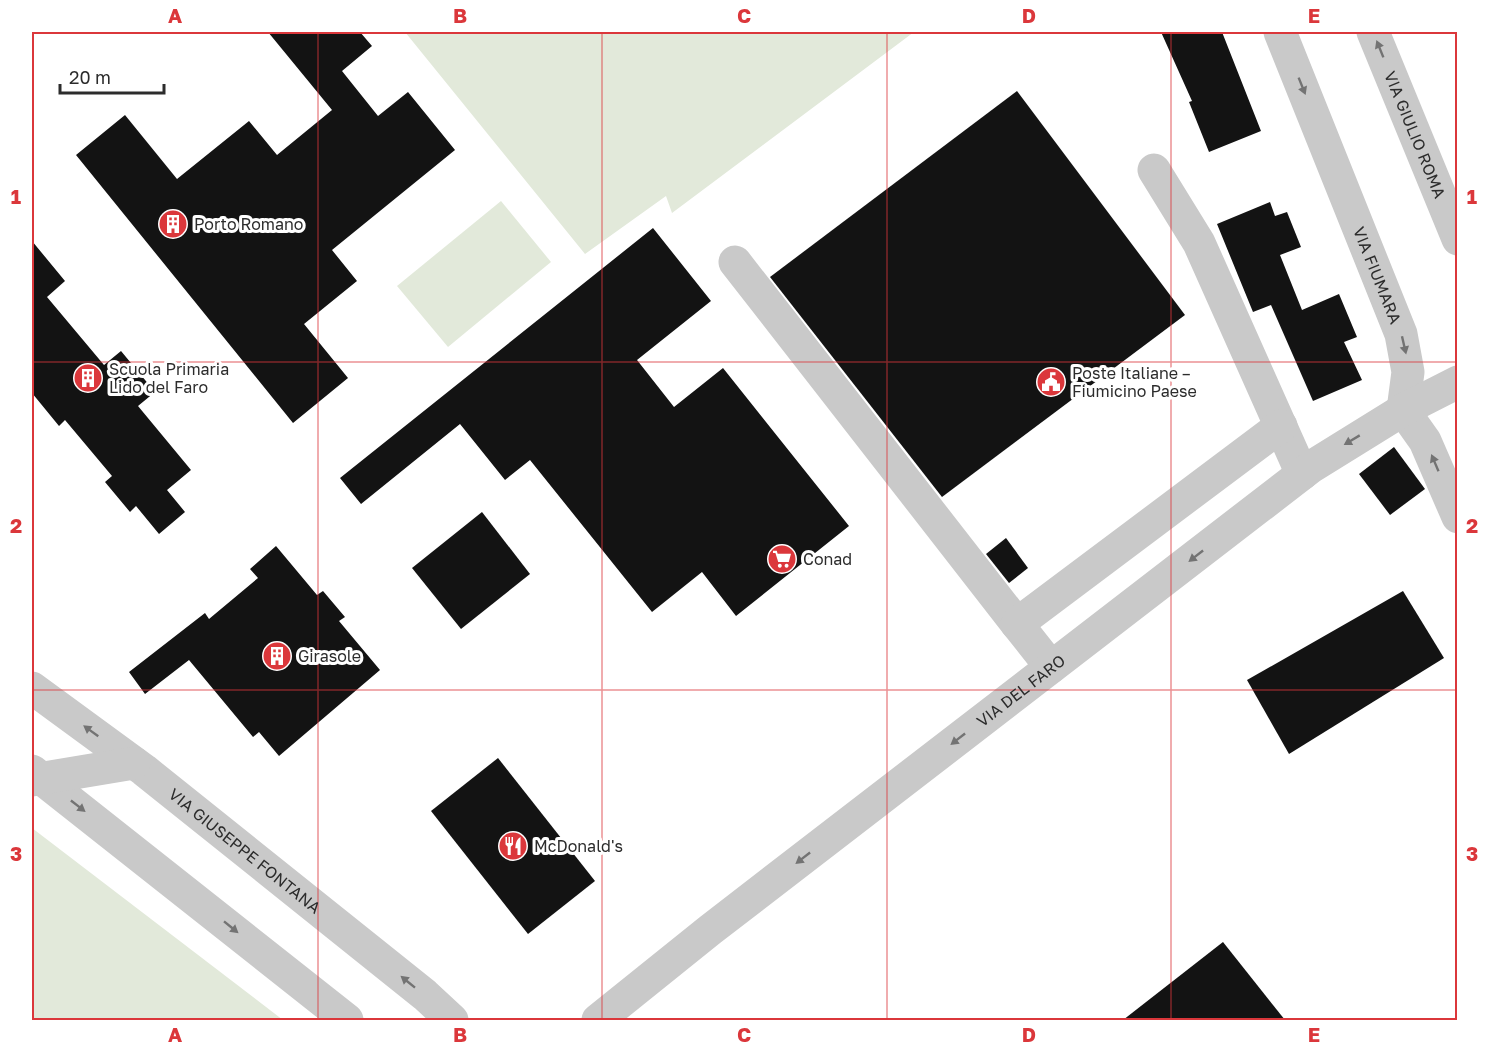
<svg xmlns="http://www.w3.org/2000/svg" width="1489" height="1052" font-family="'Golos Text',sans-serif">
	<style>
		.green { fill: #e2e9da }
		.building { fill: #131313 }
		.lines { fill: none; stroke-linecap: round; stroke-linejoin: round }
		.minor { stroke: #c9c9c9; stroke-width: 33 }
		.oneway { fill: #737373 }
		.grid { fill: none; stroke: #db373b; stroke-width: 1.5; stroke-opacity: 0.55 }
		.labels { text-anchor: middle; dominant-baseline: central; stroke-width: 6; stroke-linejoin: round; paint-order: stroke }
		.street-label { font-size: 16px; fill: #2c2c2c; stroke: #fff }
		.poi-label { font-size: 16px; fill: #2c2c2c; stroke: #fff; text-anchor: start }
		.neatline { fill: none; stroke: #db373b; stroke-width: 2 }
		.grid-label { font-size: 20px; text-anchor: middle; font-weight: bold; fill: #db373b }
	</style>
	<rect width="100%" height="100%" fill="#fff"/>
	<g class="green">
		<path d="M 405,32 L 914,32 L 672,213 L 666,196 L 585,254 Z"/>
		<path d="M 501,201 L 551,262 L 448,347 L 397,286 Z"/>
		<path d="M 32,828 L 283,1020 L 32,1020 Z"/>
	</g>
	<g class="building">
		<path d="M 268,32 L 360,32 L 372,46 L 342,71 L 378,116 L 408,92 L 455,150 L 332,250 L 357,281 L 304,324 L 348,378 L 293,423 L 76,155 L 125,115 L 177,179 L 249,121 L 277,155 L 332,110 Z"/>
		<path d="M 1161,32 L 1222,32 L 1261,131 L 1209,152 L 1189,102 L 1192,101 Z"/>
		<path d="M 1017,91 L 1185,315 L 942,497 L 770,277 Z"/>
		<path d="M 1270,202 L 1275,216 L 1287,212 L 1301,247 L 1280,255 L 1302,310 L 1339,294 L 1357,337 L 1344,342 L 1362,380 L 1313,401 L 1271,305 L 1253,312 L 1217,224 Z"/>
		<path d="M 653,228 L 711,301 L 637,360 L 674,407 L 723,368 L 849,526 L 736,616 L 702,572 L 652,612 L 530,460 L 505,480 L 460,424 L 361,504 L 340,478 Z"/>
		<path d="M 32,241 L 65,281 L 47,297 L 104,365 L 121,351 L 155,392 L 138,406 L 191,470 L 167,490 L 185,512 L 159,534 L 136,506 L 130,512 L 105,482 L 112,476 L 65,420 L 59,426 L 32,393 Z"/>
		<path d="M 1394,447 L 1425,489 L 1390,515 L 1359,474 Z"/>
		<path d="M 482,512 L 530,574 L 461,629 L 412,568 Z"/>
		<path d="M 1006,538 L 1028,568 L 1009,583 L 986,554 Z"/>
		<path d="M 276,546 L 317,595 L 323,591 L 345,617 L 339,621 L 380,670 L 279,756 L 259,732 L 253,737 L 189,660 L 145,694 L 129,672 L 205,613 L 209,619 L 258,578 L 250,569 Z"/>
		<path d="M 1403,591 L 1444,658 L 1289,754 L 1247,680 Z"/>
		<path d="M 498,758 L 595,881 L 528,934 L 431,811 Z"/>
		<path d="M 1223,942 L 1285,1020 L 1123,1020 Z"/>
	</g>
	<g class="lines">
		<g class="minor">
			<path id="s1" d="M 1280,32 L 1401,334 L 1408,372 L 1403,410"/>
			<path id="s2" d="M 1373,32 L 1458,239"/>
			<path d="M 1154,170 L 1199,243 L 1302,474"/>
			<path d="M 735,262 L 1017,624"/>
			<path d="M 1403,410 L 1425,441 L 1458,517"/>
			<path d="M 1051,667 L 1017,624 L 1281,426"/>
			<path id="s3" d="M 32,688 L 144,770 L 425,995 L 452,1020"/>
			<path d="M 32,771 L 347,1020"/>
			<path d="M 32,780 L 134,763"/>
			<path id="s4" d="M 598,1020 L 710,930 L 1311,467 L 1403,410 L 1458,382"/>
		</g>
	</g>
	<defs><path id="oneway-solid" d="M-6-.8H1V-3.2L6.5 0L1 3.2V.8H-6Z" transform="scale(1.5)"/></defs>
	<g class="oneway">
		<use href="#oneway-solid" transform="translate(1380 49) rotate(-112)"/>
		<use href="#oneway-solid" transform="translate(1302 86) rotate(68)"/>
		<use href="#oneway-solid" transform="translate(1404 345) rotate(77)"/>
		<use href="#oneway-solid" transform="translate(1352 440) rotate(149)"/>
		<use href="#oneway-solid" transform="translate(1435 463) rotate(-113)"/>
		<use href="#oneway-solid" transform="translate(1196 556) rotate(142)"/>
		<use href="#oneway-solid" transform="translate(91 731) rotate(-144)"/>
		<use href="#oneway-solid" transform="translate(958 739) rotate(142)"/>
		<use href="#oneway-solid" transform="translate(78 806) rotate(38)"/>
		<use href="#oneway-solid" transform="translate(803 858) rotate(142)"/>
		<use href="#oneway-solid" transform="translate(231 927) rotate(39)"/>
		<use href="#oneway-solid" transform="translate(408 982) rotate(-141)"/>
	</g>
	<path class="grid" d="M 318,32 L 318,1020M 602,32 L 602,1020M 887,32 L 887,1020M 1171,32 L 1171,1020M 32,362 L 1458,362M 32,690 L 1458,690"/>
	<defs>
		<g id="building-disc" transform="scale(1.5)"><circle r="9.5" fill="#db373b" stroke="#fff"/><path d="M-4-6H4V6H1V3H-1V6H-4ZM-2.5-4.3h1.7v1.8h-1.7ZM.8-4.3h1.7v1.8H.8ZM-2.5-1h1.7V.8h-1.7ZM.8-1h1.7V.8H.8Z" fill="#fff"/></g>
		<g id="civic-disc" transform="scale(1.5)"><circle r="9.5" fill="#db373b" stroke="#fff"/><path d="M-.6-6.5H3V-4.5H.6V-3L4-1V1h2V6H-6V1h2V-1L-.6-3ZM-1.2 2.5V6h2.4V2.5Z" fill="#fff"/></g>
		<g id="supermarket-disc" transform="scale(1.5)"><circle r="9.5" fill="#db373b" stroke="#fff"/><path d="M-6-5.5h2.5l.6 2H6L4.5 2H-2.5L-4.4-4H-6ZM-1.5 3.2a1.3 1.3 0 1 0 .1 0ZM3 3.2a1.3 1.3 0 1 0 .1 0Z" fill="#fff"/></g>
		<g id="restaurant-disc" transform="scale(1.5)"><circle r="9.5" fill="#db373b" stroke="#fff"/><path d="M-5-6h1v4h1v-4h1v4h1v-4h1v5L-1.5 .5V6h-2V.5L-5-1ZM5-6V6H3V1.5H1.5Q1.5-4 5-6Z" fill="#fff"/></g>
	</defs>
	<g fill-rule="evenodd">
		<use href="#building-disc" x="173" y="224"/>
		<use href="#building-disc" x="88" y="378"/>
		<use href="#civic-disc" x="1051" y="382"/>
		<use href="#supermarket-disc" x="782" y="559"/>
		<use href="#building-disc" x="277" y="656"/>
		<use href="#restaurant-disc" x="513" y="846"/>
	</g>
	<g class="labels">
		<g class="street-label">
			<text stroke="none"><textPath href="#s2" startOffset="111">VIA GIULIO ROMA</textPath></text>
			<text stroke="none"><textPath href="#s1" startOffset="262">VIA FIUMARA</textPath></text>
			<text stroke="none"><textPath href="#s4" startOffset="536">VIA DEL FARO</textPath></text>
			<text stroke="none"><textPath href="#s3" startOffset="268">VIA GIUSEPPE FONTANA</textPath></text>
		</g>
		<g class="poi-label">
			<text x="194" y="224">Porto Romano</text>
			<text x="109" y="369">Scuola Primaria<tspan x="109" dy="18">Lido del Faro</tspan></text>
			<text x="1072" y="373">Poste Italiane –<tspan x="1072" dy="18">Fiumicino Paese</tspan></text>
			<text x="803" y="559">Conad</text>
			<text x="298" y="656">Girasole</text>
			<text x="534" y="846">McDonald's</text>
		</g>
	</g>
	<rect width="1489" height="1052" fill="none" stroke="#ffffff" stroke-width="66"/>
	<path d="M60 84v9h104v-9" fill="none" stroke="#2c2c2c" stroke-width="3"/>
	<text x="69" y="84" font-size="18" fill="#2c2c2c" stroke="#ffffff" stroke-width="4.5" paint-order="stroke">20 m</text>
	<rect x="33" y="33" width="1423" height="986" class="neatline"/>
	<g class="grid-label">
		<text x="175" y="23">A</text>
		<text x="460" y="23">B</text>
		<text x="744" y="23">C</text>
		<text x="1029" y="23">D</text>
		<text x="1314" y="23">E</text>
		<text x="16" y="204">1</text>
		<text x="1472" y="204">1</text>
		<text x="16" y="533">2</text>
		<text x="1472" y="533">2</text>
		<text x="16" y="861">3</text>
		<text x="1472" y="861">3</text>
		<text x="175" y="1042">A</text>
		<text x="460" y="1042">B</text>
		<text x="744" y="1042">C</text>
		<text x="1029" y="1042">D</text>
		<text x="1314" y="1042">E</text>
	</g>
</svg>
